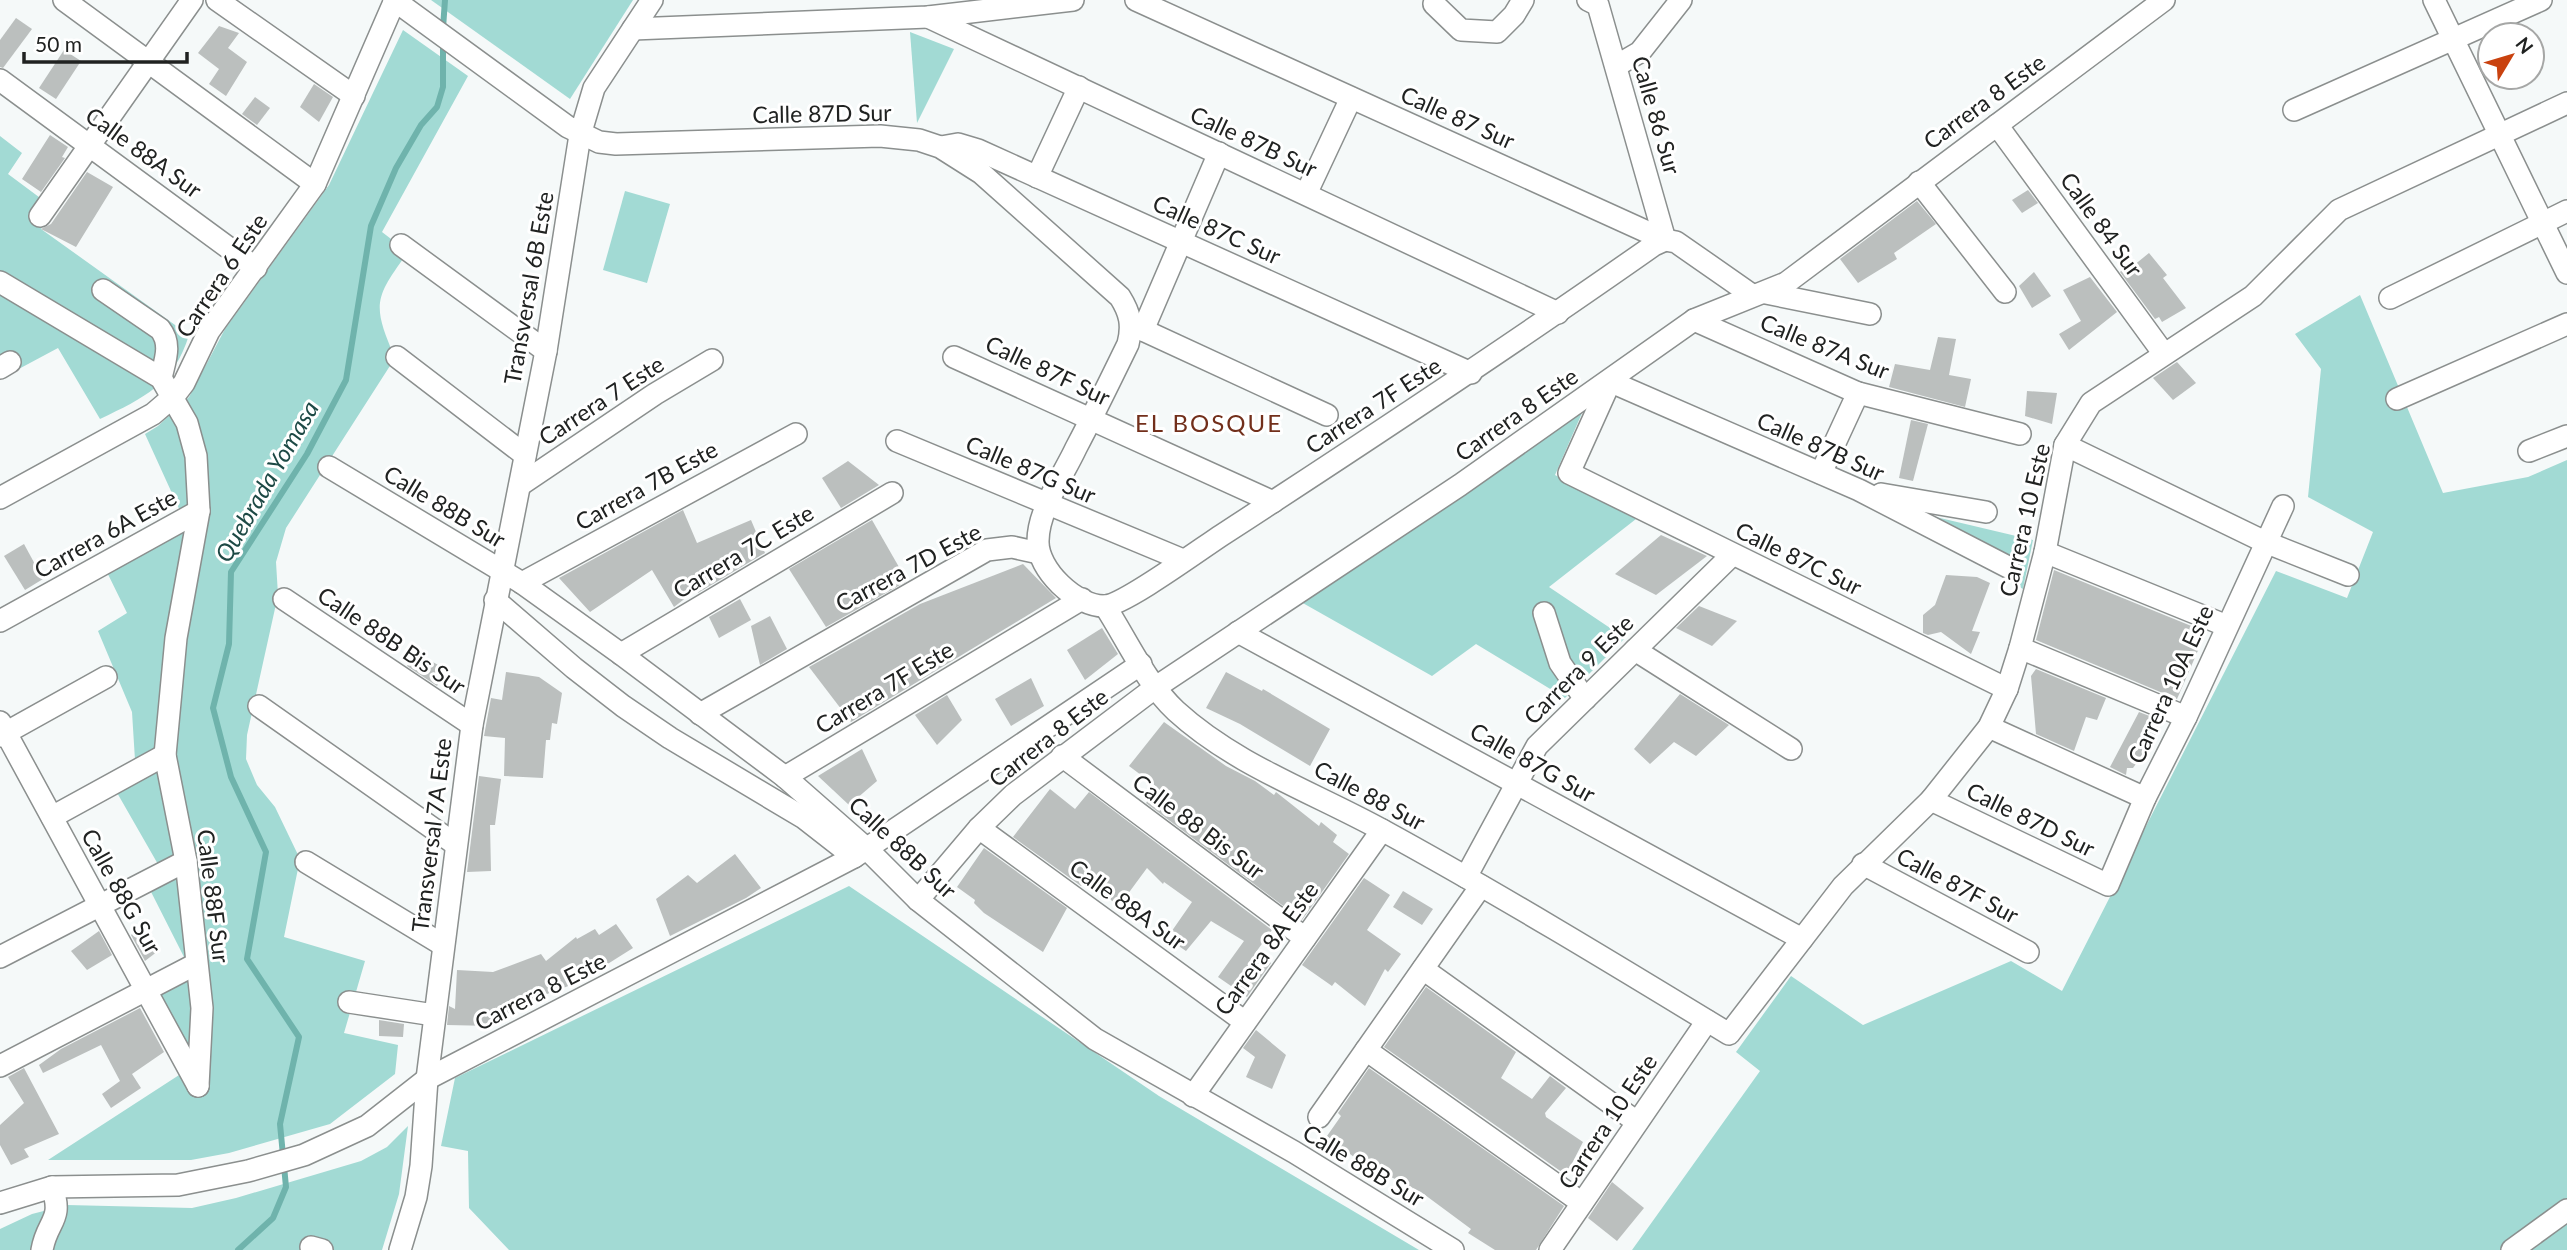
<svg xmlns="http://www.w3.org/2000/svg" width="2567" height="1250" font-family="Lato,sans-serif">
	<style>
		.green { fill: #a2dad4 }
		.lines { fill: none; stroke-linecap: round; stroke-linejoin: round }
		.stream { stroke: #6fb3ac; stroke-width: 6 }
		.building { fill: #bbbfbe }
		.minor-casing { stroke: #8b8f8e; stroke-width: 24 }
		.minor { stroke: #fff; stroke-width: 21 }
		.labels { text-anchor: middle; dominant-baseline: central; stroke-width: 6; stroke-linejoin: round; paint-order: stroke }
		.street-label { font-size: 23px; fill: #202221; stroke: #fff }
		.neighbourhood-label { font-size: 24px; letter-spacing: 2px; fill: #722f1b; stroke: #fff }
		.water-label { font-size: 24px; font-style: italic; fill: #1d4945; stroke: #fff }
	</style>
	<rect width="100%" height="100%" fill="#f5f9f9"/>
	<g class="green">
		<path d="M 431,0 L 633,0 L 570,99 Z"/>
		<path d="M 403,30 L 468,76 L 382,232 L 408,252 C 374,299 372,304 395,358 L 286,528 L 276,562 L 278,595 L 247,735 L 246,759 L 257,785 L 275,807 L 300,859 L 284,937 L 365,961 L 344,1033 L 398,1045 L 395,1074 L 330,1124 L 229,1153 L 191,1160 L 48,1160 L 193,1066 L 148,980 L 185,959 L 143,876 L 159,866 L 108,777 L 135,760 L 132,712 L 98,631 L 127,613 L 100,558 L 181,513 L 145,434 L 158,426 L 189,397 L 225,329 L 329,185 Z"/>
		<path d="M 910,32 L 954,49 L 917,123 Z"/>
		<path d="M 0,136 L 22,153 L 8,174 L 55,209 L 41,229 L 189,335 C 174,384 144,398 100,419 L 58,348 L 0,379 Z"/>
		<path d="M 625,191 L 670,204 L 647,283 L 603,270 Z"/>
		<path d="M 2360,295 L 2443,493 L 2528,477 L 2567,460 L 2567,1250 L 1632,1250 L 1760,1071 L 1736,1052 L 1791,976 L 1863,1025 L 2011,961 L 2062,991 L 2276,571 L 2347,598 L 2373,532 L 2308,497 L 2321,369 L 2295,334 Z"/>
		<path d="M 1582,413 L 1555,475 L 1636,519 L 1549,587 L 1625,638 L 1565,698 L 1476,644 L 1432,676 L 1301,602 Z"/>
		<path d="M 1881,504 L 2033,540 L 2023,589 Z"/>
		<path d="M 849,886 L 1159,1096 L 1419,1250 L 509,1250 L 469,1208 L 468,1151 L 441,1146 L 455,1078 Z"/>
		<path d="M 408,1126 L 399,1194 L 382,1250 L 0,1250 L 0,1229 L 32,1214 L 67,1205 L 192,1208 L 236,1198 L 361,1161 L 387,1147 Z"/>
	</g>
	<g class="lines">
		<g class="stream">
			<path d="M 443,28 L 445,0"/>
			<path d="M 238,1250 L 273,1218 L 286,1187 L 280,1124 L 299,1037 L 247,959 L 266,852 L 231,777 L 213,708 L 229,644 L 231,572 L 307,454 L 346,380 L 371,226 L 396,168 L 421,125 L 437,107 L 443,87 L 443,42"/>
		</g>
	</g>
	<g class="building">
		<path d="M 16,18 L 32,29 L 3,68 L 0,67 L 0,40 Z"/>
		<path d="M 219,26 L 239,33 L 228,48 L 247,62 L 226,96 L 209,84 L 219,69 L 198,53 Z"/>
		<path d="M 64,50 L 81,61 L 56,99 L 39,88 Z"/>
		<path d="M 314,84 L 333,97 L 319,122 L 300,107 Z"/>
		<path d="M 255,97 L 270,108 L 257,125 L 242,114 Z"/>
		<path d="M 50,135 L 68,147 L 62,157 L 65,158 L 41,192 L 22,179 Z"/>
		<path d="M 87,172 L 113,187 L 76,247 L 41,229 L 51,224 Z"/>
		<path d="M 2028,190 L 2038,203 L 2022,213 L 2012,200 Z"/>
		<path d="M 1917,201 L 1936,224 L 1894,253 L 1897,259 L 1858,283 L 1840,259 Z"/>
		<path d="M 2149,253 L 2167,275 L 2163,278 L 2186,308 L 2162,322 L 2159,317 L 2155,319 L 2120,272 L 2129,263 L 2133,266 Z"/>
		<path d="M 2034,272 L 2051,296 L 2032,308 L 2019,286 Z"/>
		<path d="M 2090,277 L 2117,312 L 2069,350 L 2059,334 L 2081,321 L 2063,290 Z"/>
		<path d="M 1938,337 L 1956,339 L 1949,375 L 1971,379 L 1965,407 L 1889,387 L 1895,364 L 1930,370 Z"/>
		<path d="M 2177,362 L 2196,383 L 2173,400 L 2153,378 Z"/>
		<path d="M 2027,391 L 2057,393 L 2052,424 L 2025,416 Z"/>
		<path d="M 1911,420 L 1928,424 L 1913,481 L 1899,478 Z"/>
		<path d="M 848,461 L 879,485 L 841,508 L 822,478 Z"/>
		<path d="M 683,510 L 697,543 L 751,520 L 765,553 L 698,593 L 696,590 L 674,607 L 652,570 L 590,612 L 559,578 Z"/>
		<path d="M 872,520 L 907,581 L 826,627 L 789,569 Z"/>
		<path d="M 1661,535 L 1707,556 L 1656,595 L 1615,574 Z"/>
		<path d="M 24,544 L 43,579 L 25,590 L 4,556 Z"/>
		<path d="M 1023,564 L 1056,598 L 851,722 L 809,667 L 920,604 Z"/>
		<path d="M 2054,570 L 2206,632 L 2177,699 L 2036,640 Z"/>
		<path d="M 1946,575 L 1977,577 L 1990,583 L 1972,631 L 1980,632 L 1971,654 L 1941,632 L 1928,635 L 1923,633 L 1923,615 L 1935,605 Z"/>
		<path d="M 740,599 L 751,620 L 719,638 L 709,617 Z"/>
		<path d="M 1699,606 L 1737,621 L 1712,646 L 1676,628 Z"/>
		<path d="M 770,616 L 787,649 L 760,665 L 751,626 Z"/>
		<path d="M 1102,628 L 1118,654 L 1085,680 L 1067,650 Z"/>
		<path d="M 415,652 L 447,670 L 437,686 L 407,666 Z"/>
		<path d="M 2036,669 L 2106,698 L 2097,720 L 2086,717 L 2074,751 L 2036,734 L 2031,676 Z"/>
		<path d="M 506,672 L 539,677 L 562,693 L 557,724 L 552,723 L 550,740 L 546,740 L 543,778 L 504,776 L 505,738 L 484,736 L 491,698 L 502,700 Z"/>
		<path d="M 1226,672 L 1262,691 L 1263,689 L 1330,729 L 1310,766 L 1240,724 L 1206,708 Z"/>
		<path d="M 1031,678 L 1044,706 L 1011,726 L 995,699 Z"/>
		<path d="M 1680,694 L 1729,725 L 1696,756 L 1674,742 L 1650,764 L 1634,749 Z"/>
		<path d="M 947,695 L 962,720 L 937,745 L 915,715 Z"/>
		<path d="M 2139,712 L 2160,720 L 2155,737 L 2133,768 L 2127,768 L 2126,775 L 2110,767 Z"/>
		<path d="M 1164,722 L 1226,766 L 1255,781 L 1274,795 L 1276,792 L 1319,826 L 1321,822 L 1337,835 L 1333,842 L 1349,854 L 1302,920 L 1146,803 L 1157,787 L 1129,766 Z"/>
		<path d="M 862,749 L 877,781 L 849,805 L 818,776 Z"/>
		<path d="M 479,776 L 501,779 L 495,825 L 490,825 L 491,871 L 467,872 Z"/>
		<path d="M 1050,789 L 1075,809 L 1089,792 L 1272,930 L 1256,952 L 1271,963 L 1247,997 L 1218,977 L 1244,941 L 1211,921 L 1186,951 L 1167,938 L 1192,902 L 1164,882 L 1163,884 L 1147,868 L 1119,906 L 1085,881 L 1081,886 L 1013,837 Z"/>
		<path d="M 984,848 L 1067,908 L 1043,952 L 984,913 L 974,903 L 975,900 L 957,887 Z"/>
		<path d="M 735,854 L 761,888 L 746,898 L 670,936 L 656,899 L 688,875 L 697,883 Z"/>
		<path d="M 1364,878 L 1390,895 L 1367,930 L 1401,954 L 1388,972 L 1385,969 L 1365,1006 L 1335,982 L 1332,986 L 1302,965 Z"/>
		<path d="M 1403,891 L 1433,909 L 1422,925 L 1393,907 Z"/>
		<path d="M 616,924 L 633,948 L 579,982 L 531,1000 L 528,997 L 493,1026 L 447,1025 L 449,1006 L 455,1009 L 457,970 L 493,972 L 541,954 L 546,961 L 576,937 L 577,939 L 595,929 L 599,935 Z"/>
		<path d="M 142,925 L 158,951 L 145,961 L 131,935 Z"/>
		<path d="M 99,931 L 112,955 L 87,970 L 71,951 Z"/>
		<path d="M 1426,987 L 1516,1052 L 1501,1078 L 1532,1099 L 1550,1076 L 1566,1088 L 1545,1113 L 1546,1117 L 1583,1142 L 1566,1175 L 1384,1047 Z"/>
		<path d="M 140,1008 L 164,1052 L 132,1074 L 141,1088 L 111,1108 L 102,1094 L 120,1081 L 101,1045 L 43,1073 L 39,1065 L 61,1049 Z"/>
		<path d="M 379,1020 L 404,1024 L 403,1037 L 379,1036 Z"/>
		<path d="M 1256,1030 L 1286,1055 L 1272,1089 L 1246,1077 L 1255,1057 L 1243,1048 Z"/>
		<path d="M 24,1068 L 59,1134 L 24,1149 L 29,1157 L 11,1165 L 0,1145 L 0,1125 L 24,1103 L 8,1077 Z"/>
		<path d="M 1369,1068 L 1564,1206 L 1536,1250 L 1495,1250 L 1468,1233 L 1471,1229 L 1421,1192 L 1359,1161 L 1327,1136 L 1341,1116 L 1338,1113 Z"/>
		<path d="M 1612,1182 L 1644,1208 L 1617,1241 L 1588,1218 Z"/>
	</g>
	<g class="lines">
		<g class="minor-casing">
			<g id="minor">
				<path d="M 64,0 L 315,184"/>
				<path d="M 217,0 L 354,96"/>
				<path d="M 394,0 L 568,127 L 599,142 L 616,144 L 880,136 L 919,140 L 940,147 L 981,173 L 1120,297 C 1130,313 1133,325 1128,344 C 1111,379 1094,414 1076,448 C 1063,476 1038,510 1038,541 C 1037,569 1076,607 1105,606 C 1124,605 1202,548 1222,535 C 1368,440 1512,345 1654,245 L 1665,240"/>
				<path d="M 1136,0 L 1665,240 L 1676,242 L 1752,295"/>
				<path d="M 1588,0 L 1598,5 L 1665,240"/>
				<path d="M 2434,0 L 2567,273"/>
				<path d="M 1434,4 L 1461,30 L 1497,32 L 1514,15 L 1523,0"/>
				<path d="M 928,17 L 1558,313"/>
				<path d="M 633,29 L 928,17 L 1073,0"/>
				<path d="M 1616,66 L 1640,52 L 1681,0"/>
				<path d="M 0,80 L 256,268"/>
				<path d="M 2294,110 L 2541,0"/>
				<path d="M 1997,125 L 2164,354"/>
				<path d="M 941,147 L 958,144 L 978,150 L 1471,373"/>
				<path d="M 1037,177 L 1079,87"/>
				<path d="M 1919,182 L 2005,292"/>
				<path d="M 1306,194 L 1351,98"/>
				<path d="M 40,216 L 192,0"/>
				<path d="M 401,245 L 546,351"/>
				<path d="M 0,282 L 161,378 L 187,423 L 196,456 L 199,511 L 176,638 L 165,755 L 186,861 L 202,1008 L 198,1086"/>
				<path d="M 103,290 L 160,329 C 172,344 165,360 161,378"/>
				<path d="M 1766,293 L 1870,314"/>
				<path d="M 2390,298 L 2567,211"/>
				<path d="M 1694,320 L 1858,393 L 2020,434"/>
				<path d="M 1132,325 L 1327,415"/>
				<path d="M 1143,330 L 1219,153"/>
				<path d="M 397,357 L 525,455"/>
				<path d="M 954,357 L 1273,502"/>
				<path d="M 0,368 L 10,362"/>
				<path d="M 1609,381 L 1859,490 L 2008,567"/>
				<path d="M 1610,382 L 1569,473 L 2007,689"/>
				<path d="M 2397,399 L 2567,324"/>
				<path d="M 897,441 L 1183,560"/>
				<path d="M 2065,445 L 2265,542 L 2348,575"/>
				<path d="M 2529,451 L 2567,436"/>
				<path d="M 329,467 L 522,583 L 621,654 L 785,777 L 867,849 L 918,900 L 1095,1039 L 1294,1152 L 1453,1250"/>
				<path d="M 1821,473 L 1858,393"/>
				<path d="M 520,485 L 655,394 L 712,360"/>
				<path d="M 1881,494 L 1986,512"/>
				<path d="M 0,498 L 153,414 L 174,396 L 184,383 L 209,331 L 315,184 L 395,0"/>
				<path d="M 2045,552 L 2227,626"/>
				<path d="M 522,583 L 796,434"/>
				<path d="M 284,599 L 472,725"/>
				<path d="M 495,600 L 574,668 L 623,706 L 670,738 L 804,818 L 854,857"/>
				<path d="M 1105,606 C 1127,640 1146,683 1176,711 C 1235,765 1313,792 1382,830 C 1499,894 1614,964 1729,1034 L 1843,886 L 1931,800 L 1989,727 L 2007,689 L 2020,648 L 2045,552 L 2065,445 L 2091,403 L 2253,296 L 2339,210 L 2567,103"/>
				<path d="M 1544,613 L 1560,663 L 1585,699"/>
				<path d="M 0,621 L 199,511"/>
				<path d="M 1238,632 L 1802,939"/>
				<path d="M 2020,648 L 2186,717"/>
				<path d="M 1635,650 L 1791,749"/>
				<path d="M 621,654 L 892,493"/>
				<path d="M 259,706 L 455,844"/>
				<path d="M 700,714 L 987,550 L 1012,547 L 1039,553"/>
				<path d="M 0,722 L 198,1086"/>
				<path d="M 1989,727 L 2145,798"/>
				<path d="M 0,736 L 106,677"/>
				<path d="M 1062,756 L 1305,938"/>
				<path d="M 785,777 L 1082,599"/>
				<path d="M 1931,800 L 2108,885 L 2145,798 L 2186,717 L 2283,506"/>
				<path d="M 52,817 L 165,755"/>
				<path d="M 979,828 L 1245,1022"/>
				<path d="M 306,862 L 443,945"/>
				<path d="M 1863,864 L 2028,952"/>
				<path d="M 1466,877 L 1537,746 L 1732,555"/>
				<path d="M 918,900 L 979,828 L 1013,795 L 1156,687 L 1460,485 L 1694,320 L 1786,283 L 2164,0"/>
				<path d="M 0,957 L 186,861"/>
				<path d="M 1423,969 L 1637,1122"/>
				<path d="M 349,1002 L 434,1015"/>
				<path d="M 1366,1050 L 1582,1203"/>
				<path d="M 0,1066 L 196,964"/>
				<path d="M 1193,1096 L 1382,830"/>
				<path d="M 1319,1117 L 1481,886"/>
				<path d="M 0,1203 L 52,1187 L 178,1185 L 248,1171 L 304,1155 L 367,1126 L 427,1079 L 854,857 L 1141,664"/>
				<path d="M 311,1247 L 322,1250"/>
				<path d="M 42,1250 C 47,1220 64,1221 52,1187"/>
				<path d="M 400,1250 L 416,1197 L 421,1166 L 427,1079 L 472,725 L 546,351 L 580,135 L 594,88 L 652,0"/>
				<path d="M 1550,1250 L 1707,1021"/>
				<path d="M 2512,1250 L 2567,1210"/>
			</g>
		</g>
		<use href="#minor" class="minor"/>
	</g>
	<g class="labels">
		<g class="street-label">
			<text transform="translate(1984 101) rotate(-36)">Carrera 8 Este</text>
			<text transform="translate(822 113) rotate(-1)">Calle 87D Sur</text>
			<text transform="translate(1657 115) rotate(74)">Calle 86 Sur</text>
			<text transform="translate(1458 117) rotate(24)">Calle 87 Sur</text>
			<text transform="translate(1254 141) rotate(25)">Calle 87B Sur</text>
			<text transform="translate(144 152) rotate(36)">Calle 88A Sur</text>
			<text transform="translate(2102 224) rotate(54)">Calle 84 Sur</text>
			<text transform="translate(1217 229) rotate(24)">Calle 87C Sur</text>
			<text transform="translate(221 275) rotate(-56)">Carrera 6 Este</text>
			<text transform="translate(528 288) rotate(-80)">Transversal 6B Este</text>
			<text transform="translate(1825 346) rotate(22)">Calle 87A Sur</text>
			<text transform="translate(1048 370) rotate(25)">Calle 87F Sur</text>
			<text transform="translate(601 400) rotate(-33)">Carrera 7 Este</text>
			<text transform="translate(1373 405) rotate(-33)">Carrera 7F Este</text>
			<text transform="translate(1516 414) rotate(-35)">Carrera 8 Este</text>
			<text transform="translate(1821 446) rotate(24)">Calle 87B Sur</text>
			<text transform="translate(1031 469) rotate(23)">Calle 87G Sur</text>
			<text transform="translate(646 485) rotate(-29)">Carrera 7B Este</text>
			<text transform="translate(445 506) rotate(31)">Calle 88B Sur</text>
			<text transform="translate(2024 520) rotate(-77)">Carrera 10 Este</text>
			<text transform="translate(105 533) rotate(-29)">Carrera 6A Este</text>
			<text transform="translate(743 551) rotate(-31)">Carrera 7C Este</text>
			<text transform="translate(1799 558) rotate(26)">Calle 87C Sur</text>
			<text transform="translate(908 567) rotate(-28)">Carrera 7D Este</text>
			<text transform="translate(392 640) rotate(34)">Calle 88B Bis Sur</text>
			<text transform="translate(1578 669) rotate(-45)">Carrera 9 Este</text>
			<text transform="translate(2170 684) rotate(-65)">Carrera 10A Este</text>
			<text transform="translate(884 687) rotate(-31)">Carrera 7F Este</text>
			<text transform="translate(1048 737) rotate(-38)">Carrera 8 Este</text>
			<text transform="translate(1533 762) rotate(29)">Calle 87G Sur</text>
			<text transform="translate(1370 795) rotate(28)">Calle 88 Sur</text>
			<text transform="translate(2031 819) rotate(26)">Calle 87D Sur</text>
			<text transform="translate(1199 826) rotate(37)">Calle 88 Bis Sur</text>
			<text transform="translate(431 835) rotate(-83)">Transversal 7A Este</text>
			<text transform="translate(903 847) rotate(43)">Calle 88B Sur</text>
			<text transform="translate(1958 885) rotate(28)">Calle 87F Sur</text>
			<text transform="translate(122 891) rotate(61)">Calle 88G Sur</text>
			<text transform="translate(214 896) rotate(83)">Calle 88F Sur</text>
			<text transform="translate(1128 904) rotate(36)">Calle 88A Sur</text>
			<text transform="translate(1266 948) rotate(-54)">Carrera 8A Este</text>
			<text transform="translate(540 991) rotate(-27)">Carrera 8 Este</text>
			<text transform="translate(1607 1121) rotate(-56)">Carrera 10 Este</text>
			<text transform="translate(1364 1165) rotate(31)">Calle 88B Sur</text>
		</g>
		<g class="neighbourhood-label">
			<text x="1209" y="422">EL BOSQUE</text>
		</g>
		<g class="water-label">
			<text transform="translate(266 481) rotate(-60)">Quebrada Yomasa</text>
		</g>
	</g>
	<g transform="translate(2511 56) rotate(52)"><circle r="33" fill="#ffffff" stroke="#a6a7a6" stroke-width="2"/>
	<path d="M0-5L12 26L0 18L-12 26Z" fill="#c9420f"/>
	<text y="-10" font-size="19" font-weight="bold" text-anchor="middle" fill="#202221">N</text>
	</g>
	<path d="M24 52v10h163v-10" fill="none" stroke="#202221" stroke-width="3.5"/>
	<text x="35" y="52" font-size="21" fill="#202221" stroke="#ffffff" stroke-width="5" paint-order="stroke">50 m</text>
</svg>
